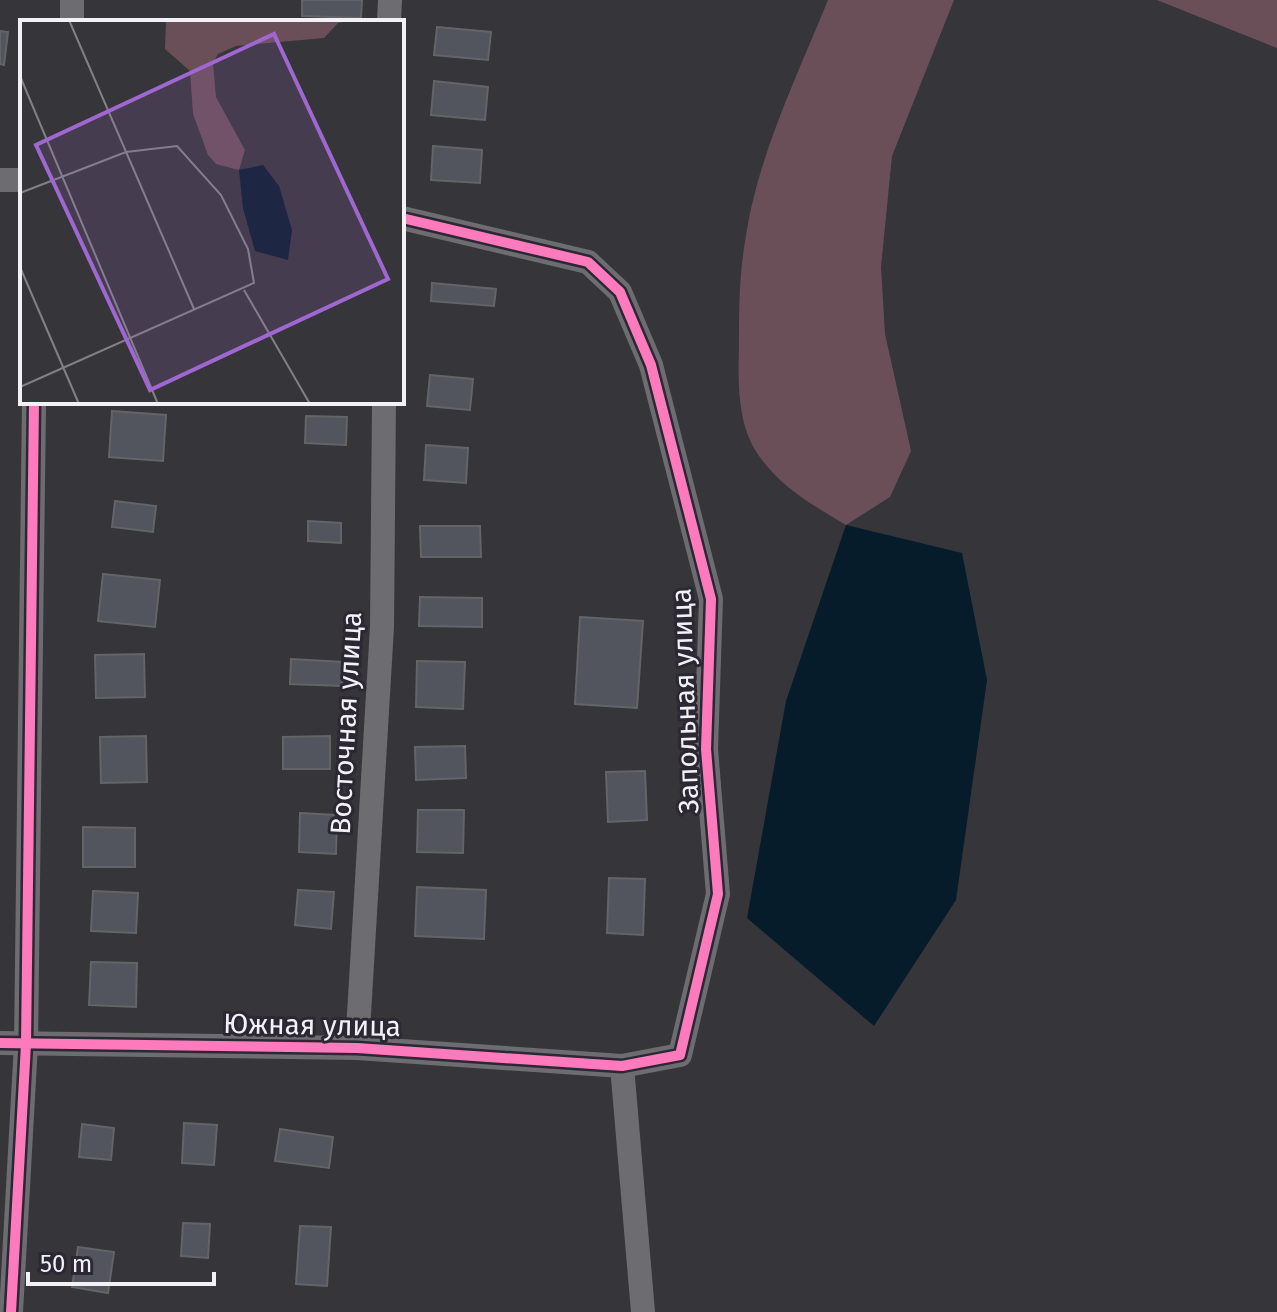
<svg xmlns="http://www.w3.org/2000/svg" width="1277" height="1312" font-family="'Fira Sans',sans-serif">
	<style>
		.green { fill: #6a4f58 }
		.water { fill: #061c2b }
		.building { fill: #53555e; stroke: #636468; stroke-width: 2 }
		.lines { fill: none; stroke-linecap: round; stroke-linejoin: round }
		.street { stroke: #6d6c71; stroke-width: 24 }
		.cycleway-casing { stroke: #2b2833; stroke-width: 15 }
		.cycleway { stroke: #fd7abc; stroke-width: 10 }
		.labels { text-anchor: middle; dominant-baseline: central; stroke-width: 6; stroke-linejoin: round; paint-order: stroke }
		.street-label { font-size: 28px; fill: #f3f1f8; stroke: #2b2833 }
		.inset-road { fill: none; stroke: #828086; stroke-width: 2 }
		.view { fill: #9f67d0; fill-opacity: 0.15; stroke: #9f67d0; stroke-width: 4 }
		.inset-edge { fill: none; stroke: #f3f1f8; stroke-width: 4 }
	</style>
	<rect width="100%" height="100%" fill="#36353a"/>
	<g class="green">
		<path d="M 828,0 L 954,0 L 892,156 L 881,267 L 885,334 L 911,451 L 890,497 L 846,525 C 811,504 780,487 757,453 C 737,423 738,380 739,346 C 739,311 739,277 745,242 C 757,157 796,79 828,0 Z"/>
		<path d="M 1157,0 L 1277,0 L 1277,48 Z"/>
	</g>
	<path class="water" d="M 846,525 L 962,553 L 987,680 L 956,900 L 874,1026 L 747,918 L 786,701 Z"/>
	<g class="building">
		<path d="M 302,0 L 362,0 L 361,18 L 302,16 Z"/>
		<path d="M 437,27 L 491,32 L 488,60 L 434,55 Z"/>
		<path d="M 0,31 L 8,32 L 4,65 L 0,64 Z"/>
		<path d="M 434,81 L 488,87 L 485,120 L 431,115 Z"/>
		<path d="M 433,146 L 482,150 L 480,183 L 431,180 Z"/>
		<path d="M 432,283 L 496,289 L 494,306 L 431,301 Z"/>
		<path d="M 430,375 L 473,379 L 470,410 L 427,406 Z"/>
		<path d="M 112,411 L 166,415 L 163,461 L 109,457 Z"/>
		<path d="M 306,416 L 347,417 L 346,445 L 305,443 Z"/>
		<path d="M 426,445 L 468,448 L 466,483 L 424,480 Z"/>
		<path d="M 115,501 L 156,506 L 153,532 L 112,527 Z"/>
		<path d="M 308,521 L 341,523 L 341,543 L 308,541 Z"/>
		<path d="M 420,526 L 480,526 L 481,557 L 421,557 Z"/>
		<path d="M 103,574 L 160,580 L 155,627 L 98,621 Z"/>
		<path d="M 420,597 L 482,598 L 482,627 L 419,626 Z"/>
		<path d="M 580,617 L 643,621 L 637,708 L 575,704 Z"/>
		<path d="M 144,654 L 145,697 L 96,698 L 95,655 Z"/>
		<path d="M 291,659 L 343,662 L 342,686 L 290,684 Z"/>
		<path d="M 417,661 L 465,662 L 463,709 L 416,707 Z"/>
		<path d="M 146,736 L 147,782 L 101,783 L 100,737 Z"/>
		<path d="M 330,736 L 330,769 L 283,769 L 283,737 Z"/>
		<path d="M 465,746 L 466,778 L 416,780 L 415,747 Z"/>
		<path d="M 645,771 L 647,820 L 608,822 L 606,772 Z"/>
		<path d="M 418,810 L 464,810 L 463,853 L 417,852 Z"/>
		<path d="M 300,813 L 337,815 L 336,854 L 299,852 Z"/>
		<path d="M 83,827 L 135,828 L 135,867 L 83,867 Z"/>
		<path d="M 609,878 L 645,879 L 643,935 L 607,933 Z"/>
		<path d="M 417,887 L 486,890 L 484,939 L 415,936 Z"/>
		<path d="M 298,890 L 334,892 L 331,929 L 295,925 Z"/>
		<path d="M 93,891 L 138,893 L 136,933 L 91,931 Z"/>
		<path d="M 91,962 L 137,963 L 136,1007 L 89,1005 Z"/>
		<path d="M 184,1123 L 217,1125 L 214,1165 L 182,1163 Z"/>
		<path d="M 82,1124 L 114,1128 L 111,1160 L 79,1157 Z"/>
		<path d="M 280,1129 L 333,1137 L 329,1168 L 275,1161 Z"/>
		<path d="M 183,1223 L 210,1224 L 208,1258 L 181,1256 Z"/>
		<path d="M 300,1226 L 331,1227 L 327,1286 L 296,1284 Z"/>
		<path d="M 78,1247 L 114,1252 L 108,1293 L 72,1287 Z"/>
	</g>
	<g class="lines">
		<g class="street">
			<path d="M 72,22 L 72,0"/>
			<path d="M 389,22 L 390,0"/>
			<path d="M 0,180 L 22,180"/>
			<path d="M 0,1043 L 357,1048 L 622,1066 L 680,1055 L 718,894 L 706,749 L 711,599 L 651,365 L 620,292 L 588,262 L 402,218"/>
			<path d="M 357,1048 L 382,627 L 384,402"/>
			<path d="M 622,1066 L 643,1312"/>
			<path d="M 11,1312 L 26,1044 L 34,402"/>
		</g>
		<g class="cycleway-casing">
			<g id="cycleway">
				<path d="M 0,1043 L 357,1048 L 622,1066 L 680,1055 L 718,894 L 706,749 L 711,599 L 651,365 L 620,292 L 588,262 L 402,218"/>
				<path d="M 11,1312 L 26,1044 L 34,402"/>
			</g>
		</g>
		<use href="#cycleway" class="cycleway"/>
	</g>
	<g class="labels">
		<g class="street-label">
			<text transform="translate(685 701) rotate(-92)">Запольная улица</text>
			<text transform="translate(346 723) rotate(-87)">Восточная улица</text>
			<text transform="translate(312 1025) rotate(1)">Южная улица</text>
		</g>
	</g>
	<g transform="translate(20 20)">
		<rect width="384" height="384" fill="#36353a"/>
		<path d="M 146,0 L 333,0 L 318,3 L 304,18 L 216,26 L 198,34 L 193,43 L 196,77 L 225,130 L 219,150 L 196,144 L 188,135 L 173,94 L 170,51 L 145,29 Z" fill="#6a4f58"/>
		<path d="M 243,145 L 259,166 L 272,210 L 268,240 L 235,231 L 223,188 L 219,150 Z" fill="#061c2b"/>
		<path class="inset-road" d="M 49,0 L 174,289M 0,56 L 138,384M 0,173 L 106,132 L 157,126 L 201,175 L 228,229 L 234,263 L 0,367M 0,247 L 59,384M 224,270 L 290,384"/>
		<path class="view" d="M 254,14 L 368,259 L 130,370 L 16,125 Z"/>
		<rect width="384" height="384" class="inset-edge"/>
	</g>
	<path d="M28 1272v12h186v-12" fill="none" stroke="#f3f1f8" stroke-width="4"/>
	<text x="40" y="1272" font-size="24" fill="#f3f1f8" stroke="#2b2833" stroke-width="6" paint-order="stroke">50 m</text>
</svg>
